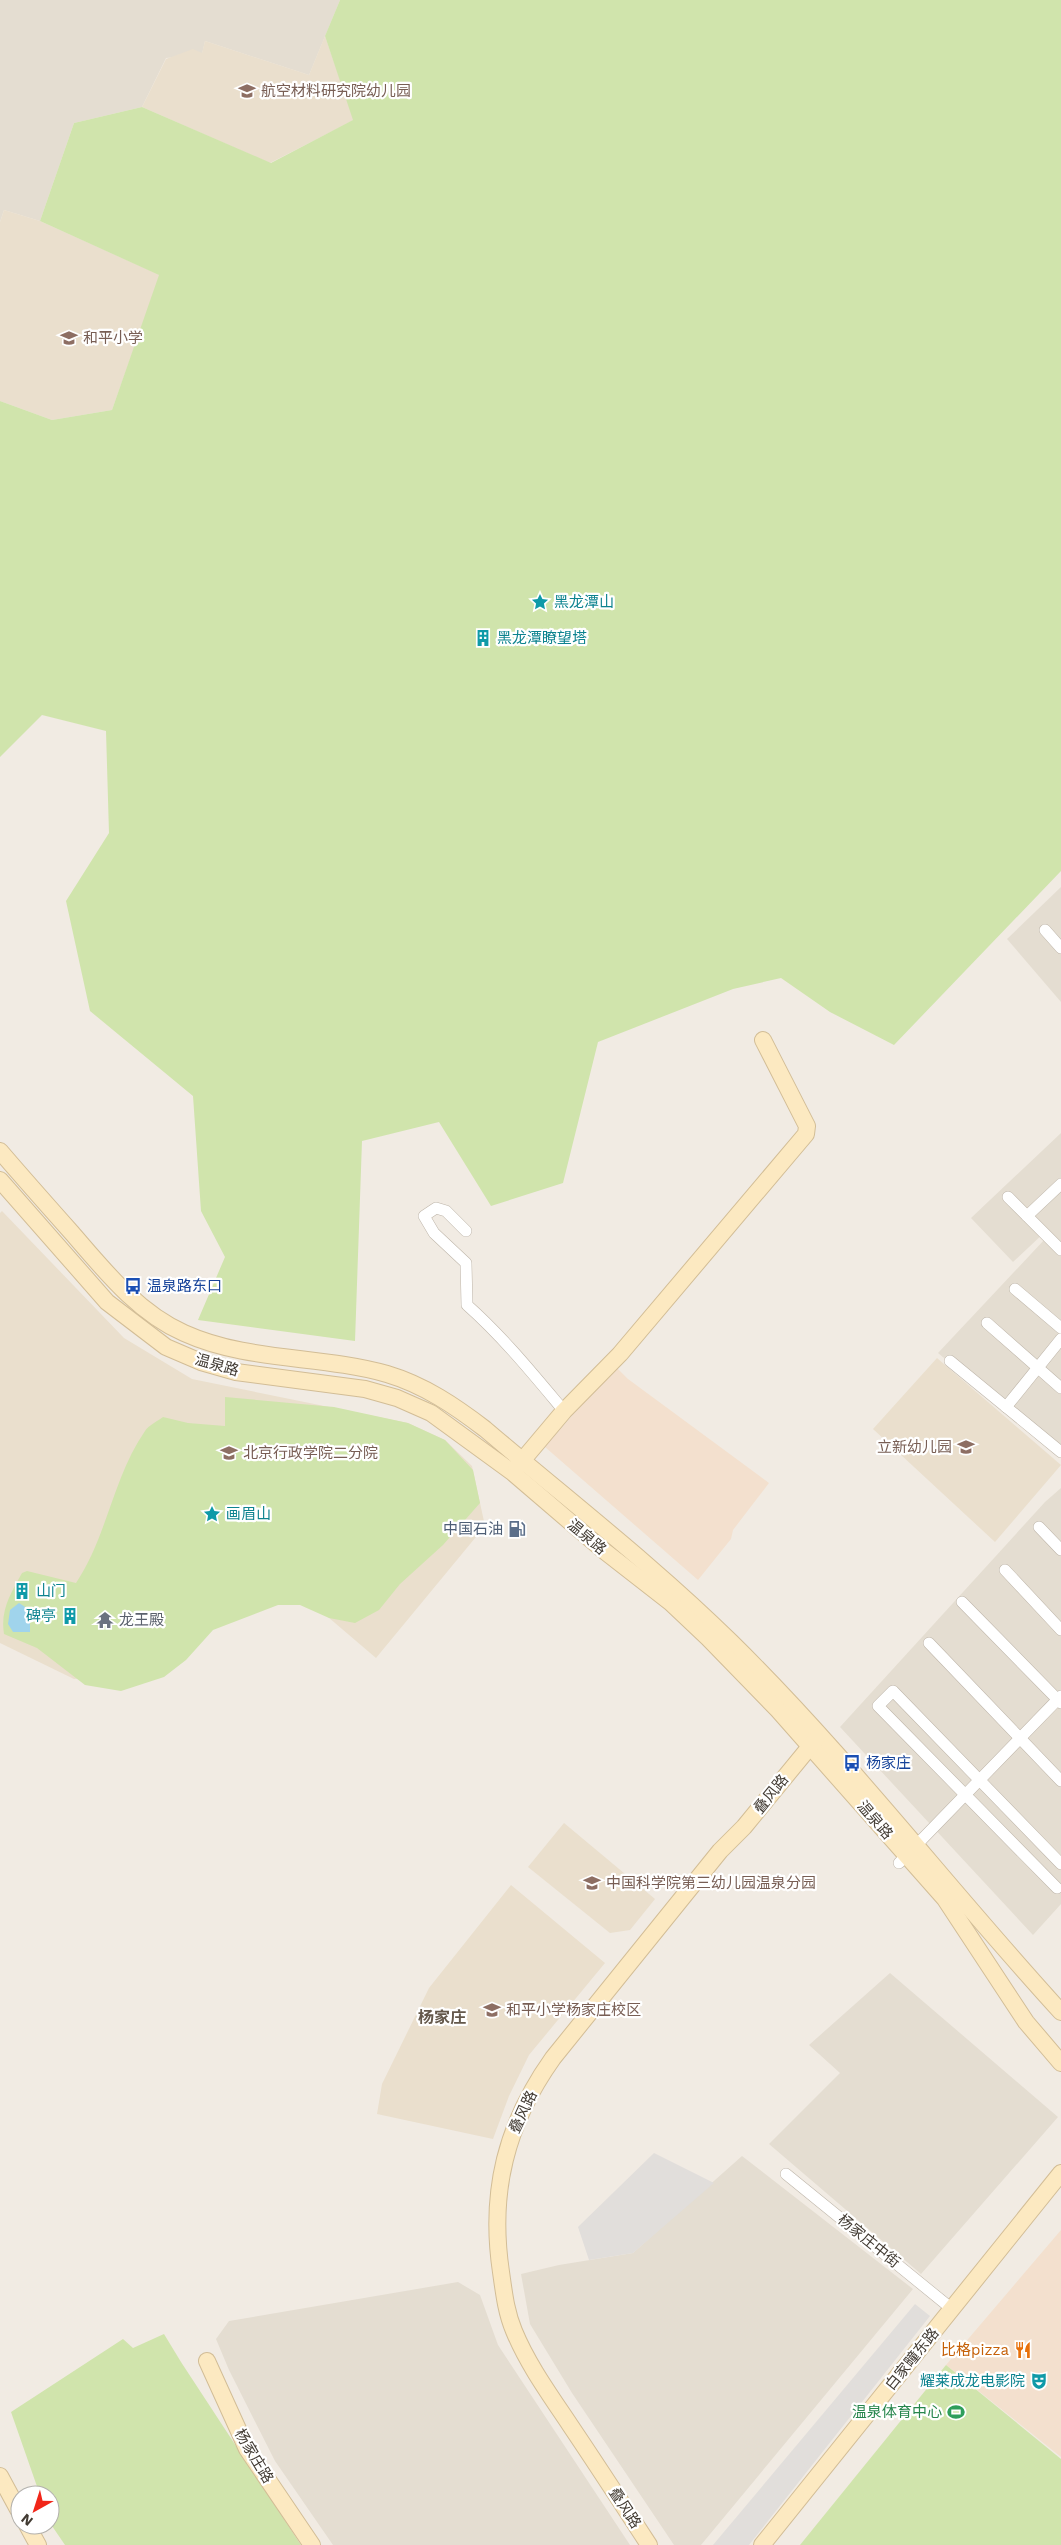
<svg xmlns="http://www.w3.org/2000/svg" width="1061" height="2545" font-family="'Work Sans','Noto Sans SC',sans-serif">
	<style>
		.residential { fill: #e4ddd1 }
		.commercial { fill: #f3e0ce }
		.education { fill: #eadfcd }
		.green { fill: #d0e4ac }
		.parking { fill: #e1dedb }
		.water { fill: #a0d4ec }
		.lines { fill: none; stroke-linecap: round; stroke-linejoin: round }
		.street-casing { stroke: #beb5a9; stroke-width: 12 }
		.secondary-casing { stroke: #d2bd96; stroke-width: 18 }
		.street { stroke: #fff; stroke-width: 11 }
		.secondary { stroke: #fce9c1; stroke-width: 16 }
		.labels { text-anchor: middle; dominant-baseline: central; stroke-width: 4.5; stroke-linejoin: round; paint-order: stroke }
		.education-label { font-size: 15px; fill: #785e54; stroke: #fff; text-anchor: start }
		.culture-label { font-size: 15px; fill: #0d838f; stroke: #fff; text-anchor: start }
		.transit-label { font-size: 15px; fill: #164399; stroke: #fff; text-anchor: start }
		.street-label { font-size: 15px; fill: #423b33; stroke: #fff }
		.service-label { font-size: 15px; fill: #4e5e75; stroke: #fff; text-anchor: end }
		.worship-label { font-size: 15px; fill: #5b616d; stroke: #fff; text-anchor: start }
		.food-label { font-size: 15px; fill: #c56008; stroke: #fff; text-anchor: end }
		.leisure-label { font-size: 15px; fill: #27864d; stroke: #fff; text-anchor: end }
		.neighbourhood-label { font-size: 16px; font-weight: bold; fill: #64584b; stroke: #fff }
	</style>
	<rect width="100%" height="100%" fill="#f1ebe3"/>
	<g class="residential">
		<path d="M 0,0 L 340,0 L 309,75 L 205,41 L 202,54 L 166,58 L 142,107 L 74,123 L 40,221 L 4,210 L 0,222 Z"/>
		<path d="M 1061,887 L 1061,1002 L 1007,939 Z"/>
		<path d="M 1061,1133 L 1061,1247 L 1045,1232 L 1013,1262 L 971,1218 Z"/>
		<path d="M 1045,1239 L 1061,1255 L 1061,1456 L 938,1353 Z"/>
		<path d="M 1061,1488 L 1061,1904 L 1033,1935 L 840,1727 L 1045,1502 Z"/>
		<path d="M 890,1973 L 1058,2117 L 921,2274 L 769,2144 L 840,2073 L 809,2045 Z"/>
		<path d="M 742,2156 L 913,2289 L 701,2545 L 674,2545 L 572,2393 L 530,2324 L 521,2274 L 559,2265 L 633,2253 Z"/>
		<path d="M 458,2282 L 480,2295 L 498,2345 L 630,2545 L 333,2545 L 275,2461 L 229,2370 L 216,2339 L 229,2321 Z"/>
	</g>
	<g class="commercial">
		<path d="M 615,1366 L 628,1379 L 769,1483 L 733,1530 L 731,1539 L 698,1580 L 545,1447 Z"/>
		<path d="M 1061,2230 L 1061,2457 L 946,2365 Z"/>
	</g>
	<g class="education">
		<path d="M 325,36 L 354,120 L 270,163 L 142,107 L 166,59 L 193,49 L 202,53 L 205,41 L 309,75 Z"/>
		<path d="M 4,210 L 40,221 L 160,275 L 112,410 L 52,420 L 0,401 L 0,222 Z"/>
		<path d="M 2,1211 L 124,1338 L 192,1379 L 408,1423 L 445,1440 L 472,1466 L 485,1526 L 376,1658 L 301,1594 L 227,1613 L 122,1675 L 74,1679 L 0,1643 L 0,1213 Z"/>
		<path d="M 937,1358 L 1061,1465 L 995,1542 L 873,1429 Z"/>
		<path d="M 564,1823 L 655,1899 L 630,1930 L 610,1933 L 528,1867 Z"/>
		<path d="M 511,1885 L 605,1963 L 529,2055 L 509,2096 L 493,2139 L 377,2114 L 382,2084 L 429,1988 Z"/>
	</g>
	<g class="green">
		<path d="M 340,0 L 1061,0 L 1061,871 L 894,1045 L 830,1012 L 781,978 L 733,989 L 598,1042 L 563,1183 L 491,1206 L 439,1122 L 362,1141 L 355,1341 L 198,1320 L 225,1257 L 201,1211 L 193,1096 L 90,1011 L 66,901 L 109,833 L 106,731 L 42,715 L 0,757 L 0,401 L 52,420 L 112,410 L 159,275 L 40,221 L 74,123 L 142,107 L 271,163 L 353,120 L 325,36 Z"/>
		<path d="M 225,1397 L 334,1407 L 408,1423 L 445,1440 L 473,1470 L 480,1503 L 443,1545 L 400,1584 L 379,1610 L 355,1623 L 329,1618 L 300,1605 L 278,1605 L 213,1630 L 186,1660 L 164,1677 L 121,1691 L 85,1685 L 37,1648 L 4,1634 C 0,1610 11,1593 22,1573 L 27,1571 L 76,1583 C 107,1537 113,1477 145,1431 C 149,1425 158,1421 163,1417 L 188,1423 L 225,1426 Z"/>
		<path d="M 164,2334 L 181,2362 L 301,2545 L 65,2545 L 50,2523 L 50,2495 L 40,2495 L 11,2412 L 123,2339 L 133,2348 Z"/>
		<path d="M 946,2365 L 1061,2459 L 1061,2545 L 800,2545 Z"/>
	</g>
	<g class="parking">
		<path d="M 654,2153 L 714,2183 L 633,2253 L 589,2260 L 578,2227 Z"/>
		<path d="M 915,2304 L 930,2316 L 749,2545 L 713,2545 Z"/>
	</g>
	<path class="water" d="M 19,1603 L 30,1610 L 30,1632 L 13,1632 L 8,1624 L 10,1610 Z"/>
	<g class="lines">
		<g class="street-casing">
			<g id="street">
				<path d="M 1045,930 L 1061,948"/>
				<path d="M 1008,1197 L 1061,1250"/>
				<path d="M 1027,1216 L 1061,1184"/>
				<path d="M 466,1231 L 446,1211 L 436,1208 L 424,1216 L 434,1233 L 466,1263 L 467,1305 C 503,1337 533,1374 564,1411"/>
				<path d="M 1015,1289 L 1061,1328"/>
				<path d="M 987,1323 L 1061,1388"/>
				<path d="M 950,1361 L 1061,1452"/>
				<path d="M 1006,1407 L 1061,1339"/>
				<path d="M 1039,1527 L 1061,1550"/>
				<path d="M 1005,1570 L 1061,1630"/>
				<path d="M 962,1602 L 1061,1703"/>
				<path d="M 929,1643 L 1061,1781"/>
				<path d="M 899,1863 L 1061,1696"/>
				<path d="M 1057,1888 L 878,1706 L 893,1691 L 1061,1864"/>
				<path d="M 786,2174 L 952,2309"/>
			</g>
		</g>
		<g class="secondary-casing">
			<g id="secondary">
				<path d="M 0,1151 C 24,1179 48,1206 72,1233 C 104,1270 138,1313 184,1333 C 248,1362 320,1355 387,1374 C 424,1385 455,1406 485,1429 C 567,1499 654,1566 731,1642 C 849,1758 950,1891 1061,2012"/>
				<path d="M 0,1180 L 107,1302 L 166,1347 L 201,1362 L 236,1372 L 365,1389 L 397,1398 L 431,1413 L 512,1472 L 603,1550 L 671,1603 L 708,1638 L 778,1710 L 945,1899 L 1026,2022 L 1061,2063"/>
				<path d="M 516,1468 L 564,1411 L 620,1354 L 806,1134 L 807,1126 L 763,1040"/>
				<path d="M 207,2361 L 247,2449 L 312,2545"/>
				<path d="M 0,2476 L 20,2513"/>
				<path d="M 27,2525 L 38,2545"/>
				<path d="M 649,2545 C 623,2505 597,2465 570,2425 C 550,2395 528,2365 514,2331 C 506,2312 504,2293 501,2272 C 489,2192 506,2124 553,2058 L 720,1851 L 744,1827 L 817,1738"/>
				<path d="M 762,2545 L 1061,2173"/>
			</g>
		</g>
		<use href="#street" class="street"/>
		<use href="#secondary" class="secondary"/>
	</g>
	<defs>
		<g id="school-bare" transform="scale(1.35)"><path d="M0-5L7-2L0 1L-7-2ZM-4 1L0 2.5L4 1V4Q0 6-4 4Z" fill="#8d6e63" stroke="#fff" stroke-width="2.5" paint-order="stroke"/></g>
		<g id="sight-bare" transform="scale(1.35)"><path d="M0-6L1.8-2.2L6-1.7L2.9 1.2L3.7 5.4L0 3.3L-3.7 5.4L-2.9 1.2L-6-1.7L-1.8-2.2Z" fill="#0f9aa8" stroke="#fff" stroke-width="2.5" paint-order="stroke"/></g>
		<g id="building-bare" transform="scale(1.35)"><path d="M-4-6H4V6H1V3H-1V6H-4ZM-2.5-4.3h1.7v1.8h-1.7ZM.8-4.3h1.7v1.8H.8ZM-2.5-1h1.7V.8h-1.7ZM.8-1h1.7V.8H.8Z" fill="#0f9aa8" stroke="#fff" stroke-width="2.5" paint-order="stroke"/></g>
		<g id="bus-bare" transform="scale(1.35)"><path d="M-5-6H5V4H4V6H2V4H-2V6H-4V4H-5ZM-3.5-4V0h7V-4ZM-3.5 1.2v1.5H-2V1.2ZM2 1.2v1.5H3.5V1.2Z" fill="#1a4fb4" stroke="#fff" stroke-width="2.5" paint-order="stroke"/></g>
		<g id="university-bare" transform="scale(1.35)"><path d="M0-5L7-2L0 1L-7-2ZM-4 1L0 2.5L4 1V4Q0 6-4 4Z" fill="#8d6e63" stroke="#fff" stroke-width="2.5" paint-order="stroke"/></g>
		<g id="fuel-bare" transform="scale(1.35)"><path d="M-5.5-6h7V0h2V4h1.3V-2.5L3-4.5l.8-.8L6-3V5H2.5V1h-1V6h-7ZM-4.2-4.7v3.2H.2V-4.7Z" fill="#5c6f8a" stroke="#fff" stroke-width="2.5" paint-order="stroke"/></g>
		<g id="temple-bare" transform="scale(1.35)"><path d="M0-6L5-2H3V0L6.5 2.5H4V6H1.5V3h-3V6H-4V2.5H-6.5L-3 0V-2H-5Z" fill="#6b7280" stroke="#fff" stroke-width="2.5" paint-order="stroke"/></g>
		<g id="restaurant-bare" transform="scale(1.35)"><path d="M-5-6h1v4h1v-4h1v4h1v-4h1v5L-1.5 .5V6h-2V.5L-5-1ZM5-6V6H3V1.5H1.5Q1.5-4 5-6Z" fill="#e8710a" stroke="#fff" stroke-width="2.5" paint-order="stroke"/></g>
		<g id="theatre-bare" transform="scale(1.35)"><path d="M-5-5.5Q0-4 5-5.5V0Q5 5 0 6Q-5 5-5 0ZM-3.3-2.5H-1v1.5H-3.3ZM1-2.5H3.3v1.5H1ZM-2.8 1Q0 5.5 2.8 1Z" fill="#0f9aa8" stroke="#fff" stroke-width="2.5" paint-order="stroke"/></g>
		<g id="stadium-bare" transform="scale(1.35)"><path d="M0-5a6.5 5 0 1 0 0 10a6.5 5 0 1 0 0-10ZM-3.5-1.8h7v3.6h-7Z" fill="#2e9e5b" stroke="#fff" stroke-width="2.5" paint-order="stroke"/></g>
	</defs>
	<g fill-rule="evenodd">
		<use href="#school-bare" x="247" y="91"/>
		<use href="#school-bare" x="69" y="338"/>
		<use href="#sight-bare" x="540" y="602"/>
		<use href="#building-bare" x="483" y="638"/>
		<use href="#bus-bare" x="133" y="1286"/>
		<use href="#school-bare" x="966" y="1447"/>
		<use href="#university-bare" x="229" y="1453"/>
		<use href="#sight-bare" x="212" y="1514"/>
		<use href="#fuel-bare" x="517" y="1529"/>
		<use href="#building-bare" x="22" y="1591"/>
		<use href="#building-bare" x="70" y="1616"/>
		<use href="#temple-bare" x="105" y="1620"/>
		<use href="#bus-bare" x="852" y="1763"/>
		<use href="#school-bare" x="592" y="1883"/>
		<use href="#school-bare" x="492" y="2010"/>
		<use href="#restaurant-bare" x="1023" y="2350"/>
		<use href="#theatre-bare" x="1039" y="2381"/>
		<use href="#stadium-bare" x="956" y="2412"/>
	</g>
	<g class="labels">
		<g class="education-label">
			<text x="261" y="91">航空材料研究院幼儿园</text>
			<text x="83" y="338">和平小学</text>
			<text x="952" y="1447" text-anchor="end">立新幼儿园</text>
			<text x="243" y="1453">北京行政学院二分院</text>
			<text x="606" y="1883">中国科学院第三幼儿园温泉分园</text>
			<text x="506" y="2010">和平小学杨家庄校区</text>
		</g>
		<g class="culture-label">
			<text x="554" y="602">黑龙潭山</text>
			<text x="497" y="638">黑龙潭瞭望塔</text>
			<text x="226" y="1514">画眉山</text>
			<text x="36" y="1591">山门</text>
			<text x="56" y="1616" text-anchor="end">碑亭</text>
			<text x="1025" y="2381" text-anchor="end">耀莱成龙电影院</text>
		</g>
		<g class="transit-label">
			<text x="147" y="1286">温泉路东口</text>
			<text x="866" y="1763">杨家庄</text>
		</g>
		<g class="street-label">
			<text transform="translate(217 1365) rotate(16)">温泉路</text>
			<text transform="translate(587 1537) rotate(40)">温泉路</text>
			<text transform="translate(771 1794) rotate(-51)">叠风路</text>
			<text transform="translate(875 1820) rotate(49)">温泉路</text>
			<text transform="translate(523 2112) rotate(-65)">叠风路</text>
			<text transform="translate(869 2241) rotate(39)">杨家庄中街</text>
			<text transform="translate(912 2359) rotate(-51)">白家疃东路</text>
			<text transform="translate(254 2456) rotate(59)">杨家庄路</text>
			<text transform="translate(625 2508) rotate(57)">叠风路</text>
		</g>
		<g class="service-label">
			<text x="503" y="1529">中国石油</text>
		</g>
		<g class="worship-label">
			<text x="119" y="1620">龙王殿</text>
		</g>
		<g class="food-label">
			<text x="1009" y="2350">比格pizza</text>
		</g>
		<g class="leisure-label">
			<text x="942" y="2412">温泉体育中心</text>
		</g>
		<g class="neighbourhood-label">
			<text x="442" y="2017">杨家庄</text>
		</g>
	</g>
	<g transform="translate(35 2510) rotate(219)"><circle r="24" fill="#ffffff" stroke="#b3b1ad"/>
	<path d="M0-4L9 19L0 12L-9 19Z" fill="#f12619"/>
	<text y="-8" font-size="14" font-weight="bold" text-anchor="middle" fill="#423b33">N</text>
	</g>
</svg>
